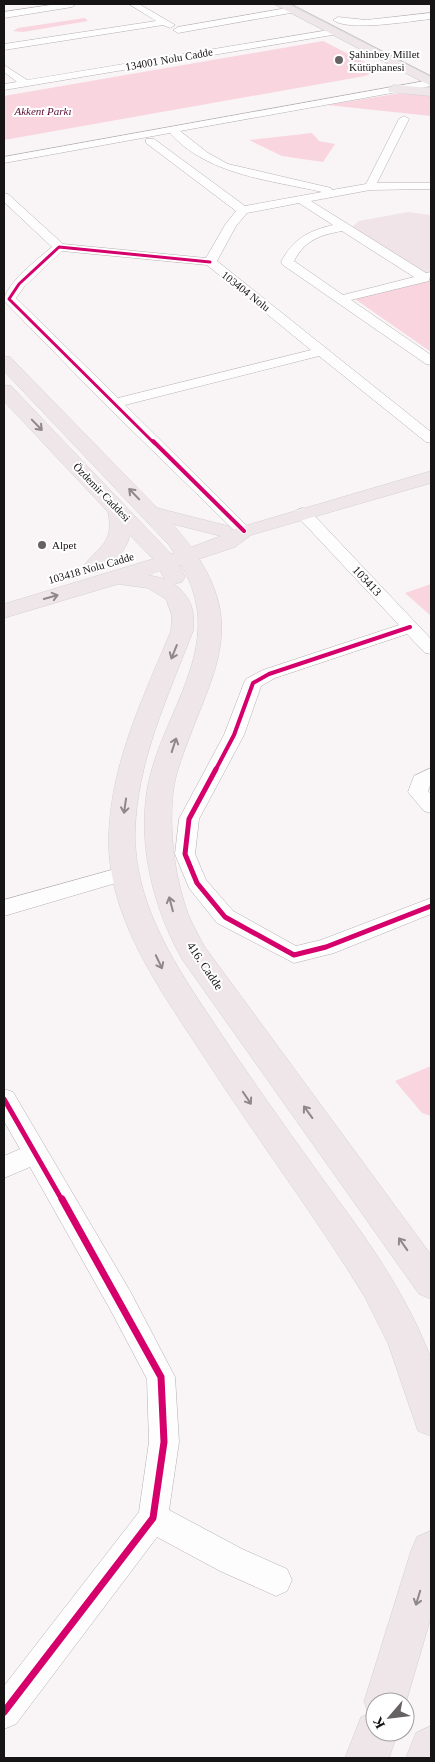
<svg xmlns="http://www.w3.org/2000/svg" width="435" height="1762" font-family="Georgia,serif">
	<style>
		.built { fill: #f0e4e8 }
		.green { fill: #f9d5e0 }
		.lines { fill: none; stroke-linecap: round; stroke-linejoin: round }
		.minor-casing { stroke: #b5b1b2; stroke-width: 1 }
		.major-casing { stroke: #d3d1d1; stroke-width: 1 }
		.minor { fill: #fefdfe; fill-rule: evenodd }
		.major { fill: #efe6e9; fill-rule: evenodd }
		.tram { stroke: #c3c2c2; stroke-width: 1 }
		.cycleway-far3-casing { stroke: #fff; stroke-width: 5 }
		.cycleway-far2-casing { stroke: #fff; stroke-width: 6 }
		.cycleway-far1-casing { stroke: #fff; stroke-width: 8 }
		.cycleway-casing { stroke: #fff; stroke-width: 10 }
		.cycleway-far3 { stroke: #d6006c; stroke-width: 3 }
		.cycleway-far2 { stroke: #d6006c; stroke-width: 4 }
		.cycleway-far1 { stroke: #d6006c; stroke-width: 5 }
		.cycleway { stroke: #d6006c; stroke-width: 7 }
		.oneway { stroke: #8e888a }
		.poi-dot { fill: #666263; stroke: #fff; stroke-width: 2 }
		.labels { text-anchor: middle; dominant-baseline: central; stroke-width: 4; stroke-linejoin: round; paint-order: stroke }
		.far-poi-label { font-size: 11px; fill: #171415; stroke: #fff; text-anchor: start }
		.far-street-label { font-size: 11px; fill: #171415; stroke: #fff }
		.far-park-label { font-size: 11px; font-style: italic; fill: #5b0c32; stroke: #fff }
		.street-label { font-size: 12px; fill: #171415; stroke: #fff }
	</style>
	<rect width="100%" height="100%" fill="#f9f4f5"/>
	<path class="built" d="M 408,212 L 431,215 L 431,272 L 422,275 L 349,230 L 359,221 Z"/>
	<g class="green">
		<path d="M 85,18 L 88,21 L 23,32 L 13,31 L 18,28 Z"/>
		<path d="M 323,41 L 364,62 L 372,73 L 365,76 L 4,140 L 4,96 Z"/>
		<path d="M 417,93 L 431,95 L 431,116 L 327,105 L 395,94 Z"/>
		<path d="M 312,133 L 319,141 L 335,144 L 323,162 L 282,156 L 249,140 Z"/>
		<path d="M 431,280 L 431,352 L 355,299 Z"/>
		<path d="M 431,584 L 431,616 L 405,593 Z"/>
		<path d="M 431,1066 L 431,1116 L 422,1113 L 395,1081 Z"/>
	</g>
	<g class="lines">
		<g class="minor-casing">
			<g id="minor">
				<path d="M 57,4 L 76,4 L 72,7 L 4,18 L 4,12 Z"/>
				<path d="M 129,4 L 139,4 L 175,25 L 170,28 L 163,25 L 4,50 L 4,44 L 156,21 Z"/>
				<path d="M 293,7 L 296,8 L 296,12 L 178,33 L 173,30 L 178,27 Z"/>
				<path d="M 431,13 L 431,19 C 411,21 348,32 333,20 L 338,17 L 366,20 Z"/>
				<path d="M 335,29 L 338,30 L 338,34 L 4,90 L 4,84 L 17,82 L 4,72 L 4,65 L 27,80 Z"/>
				<path d="M 431,80 L 431,86 L 180,131 L 208,153 L 228,164 L 331,188 L 332,190 L 366,184 L 399,119 L 404,116 L 409,119 L 377,183 L 431,183 L 431,189 L 370,190 L 311,201 L 426,273 L 431,272 L 429,281 L 351,300 L 431,355 L 431,365 L 426,364 L 283,265 L 281,262 C 293,239 308,231 333,225 L 299,203 L 247,213 L 236,226 L 217,261 L 431,432 L 431,443 L 426,442 L 319,356 L 125,405 L 252,531 L 250,534 L 238,534 L 108,407 L 4,301 C 5,284 39,258 52,247 L 4,202 L 4,193 L 8,194 L 63,244 L 206,258 L 225,225 L 236,211 L 146,143 L 146,139 L 154,139 L 245,206 L 322,192 C 270,180 207,175 170,133 L 4,163 L 4,157 ZM 342,231 L 414,277 L 343,295 L 294,261 C 305,240 320,235 342,231 ZM 62,251 L 207,265 L 311,350 L 118,398 L 16,298 L 24,287 Z"/>
				<path d="M 303,508 L 309,510 L 431,639 L 431,654 L 425,653 L 407,634 L 275,678 L 261,686 L 244,735 L 199,819 L 195,854 L 206,880 L 233,911 L 296,946 L 321,940 L 431,898 L 431,914 L 334,953 L 294,963 L 217,923 L 189,888 L 175,854 L 179,819 L 224,735 L 244,683 L 246,679 L 263,670 L 399,625 L 297,516 L 295,513 L 297,510 Z"/>
				<path d="M 431,768 L 431,783 L 428,791 L 431,794 L 431,813 L 424,811 L 408,792 L 414,776 Z"/>
				<path d="M 126,866 L 133,868 L 137,873 L 133,878 L 4,916 L 4,900 Z"/>
				<path d="M 4,1089 L 13,1092 L 130,1291 L 175,1377 L 179,1442 L 169,1510 L 242,1549 L 287,1569 L 292,1580 L 287,1591 L 276,1596 L 220,1571 L 157,1537 L 16,1724 L 4,1729 L 4,1686 L 139,1512 L 149,1442 L 147,1379 L 110,1309 L 30,1167 L 4,1178 L 4,1156 L 20,1149 L 4,1121 Z"/>
			</g>
		</g>
		<g class="major-casing">
			<g id="major">
				<path d="M 274,4 L 288,4 L 431,77 L 431,86 Z"/>
				<path d="M 394,85 L 431,88 L 431,96 L 389,92 L 388,89 Z"/>
				<path d="M 4,356 L 10,357 L 157,508 L 228,526 L 231,530 L 431,471 L 431,483 L 251,535 L 235,547 L 199,559 C 243,628 213,673 188,741 C 182,757 175,775 173,792 C 169,830 174,872 186,908 C 190,921 198,934 204,946 L 431,1255 L 431,1299 L 419,1294 L 182,959 C 154,909 138,847 147,791 C 160,712 230,646 181,565 L 179,565 L 185,577 L 182,582 L 174,584 C 191,597 195,610 193,631 C 168,696 136,763 135,834 C 135,916 188,983 231,1049 C 270,1106 310,1162 351,1218 C 377,1254 400,1290 419,1330 C 423,1340 428,1350 431,1359 C 434,1374 432,1419 431,1436 L 418,1431 L 388,1343 L 365,1297 C 314,1214 255,1136 203,1055 C 160,989 105,915 109,832 C 112,761 144,696 171,631 L 172,616 L 166,599 L 148,588 L 118,584 L 4,618 L 4,604 L 153,559 L 130,535 C 125,553 107,577 86,572 L 83,567 C 98,546 115,544 108,512 L 4,401 L 4,385 L 11,386 L 171,554 L 174,553 L 169,545 L 4,371 ZM 173,524 L 221,536 L 192,547 ZM 160,571 L 165,579 L 148,575 Z"/>
				<path d="M 431,1531 L 431,1617 L 406,1702 L 405,1705 L 405,1702 L 375,1702 L 375,1732 L 398,1732 L 389,1758 L 345,1758 L 361,1717 L 369,1714 L 364,1702 L 411,1551 L 417,1537 Z"/>
				<path d="M 431,1726 L 431,1758 L 406,1758 L 416,1733 Z"/>
			</g>
		</g>
		<use href="#minor" class="minor"/>
		<use href="#major" class="major"/>
		<path class="tram" d="M 291,4 L 431,76"/>
		<g class="cycleway-far3-casing">
			<path id="cycleway-far3" d="M 154,443 L 9,299 L 19,284 L 59,247 L 210,262"/>
		</g>
		<g class="cycleway-far2-casing">
			<g id="cycleway-far2">
				<path d="M 153,441 L 244,531"/>
				<path d="M 215,771 L 234,735 L 253,683 L 269,674 L 410,627"/>
			</g>
		</g>
		<g class="cycleway-far1-casing">
			<g id="cycleway-far1">
				<path d="M 216,769 L 189,819 L 185,854 L 197,883 L 225,917 L 294,955 L 326,947 L 431,906"/>
				<path d="M 4,1099 L 62,1200"/>
			</g>
		</g>
		<g class="cycleway-casing">
			<path id="cycleway" d="M 4,1712 L 153,1518 L 164,1442 L 161,1377 L 62,1199"/>
		</g>
		<use href="#cycleway-far3" class="cycleway-far3"/>
		<use href="#cycleway-far2" class="cycleway-far2"/>
		<use href="#cycleway-far1" class="cycleway-far1"/>
		<use href="#cycleway" class="cycleway"/>
	</g>
	<defs><path id="oneway-shaft" d="M-6 0H5M1.5-3L5.5 0L1.5 3" fill="none" stroke-width="1.6" stroke-linecap="round" stroke-linejoin="round" transform="scale(1.25)"/></defs>
	<g class="oneway">
		<use href="#oneway-shaft" transform="translate(37 425) rotate(46)"/>
		<use href="#oneway-shaft" transform="translate(134 494) rotate(-134)"/>
		<use href="#oneway-shaft" transform="translate(51 597) rotate(-16)"/>
		<use href="#oneway-shaft" transform="translate(174 652) rotate(112)"/>
		<use href="#oneway-shaft" transform="translate(174 745) rotate(-72)"/>
		<use href="#oneway-shaft" transform="translate(125 806) rotate(98)"/>
		<use href="#oneway-shaft" transform="translate(171 904) rotate(-105)"/>
		<use href="#oneway-shaft" transform="translate(159 962) rotate(65)"/>
		<use href="#oneway-shaft" transform="translate(247 1098) rotate(56)"/>
		<use href="#oneway-shaft" transform="translate(308 1112) rotate(-126)"/>
		<use href="#oneway-shaft" transform="translate(403 1244) rotate(-125)"/>
		<use href="#oneway-shaft" transform="translate(418 1598) rotate(107)"/>
	</g>
	<g class="poi-dot">
		<circle cx="339" cy="60" r="5"/>
		<circle cx="42" cy="545" r="5"/>
	</g>
	<g class="labels">
		<g class="far-poi-label">
			<text x="349" y="54">Şahinbey Millet<tspan x="349" dy="13">Kütüphanesi</tspan></text>
			<text x="52" y="545">Alpet</text>
		</g>
		<g class="far-street-label">
			<text transform="translate(169 59) rotate(-10)">134001 Nolu Cadde</text>
			<text transform="translate(246 291) rotate(38)">103404 Nolu</text>
			<text transform="translate(102 492) rotate(46)">Özdemir Caddesi</text>
			<text transform="translate(91 568) rotate(-16)">103418 Nolu Cadde</text>
		</g>
		<g class="far-park-label">
			<text x="43" y="111">Akkent Parkı</text>
		</g>
		<g class="street-label">
			<text transform="translate(367 581) rotate(47)">103413</text>
			<text transform="translate(205 966) rotate(56)">416. Cadde</text>
		</g>
	</g>
	<rect width="435" height="1762" fill="none" stroke="#171415" stroke-width="10"/>
	<g transform="translate(390 1717) rotate(242)"><circle r="24" fill="#ffffff" stroke="#a2a1a1"/>
	<path d="M0-4L9 19L0 12L-9 19Z" fill="#666263"/>
	<text y="-8" font-size="14" font-weight="bold" text-anchor="middle" fill="#171415">K</text>
	</g>
</svg>
